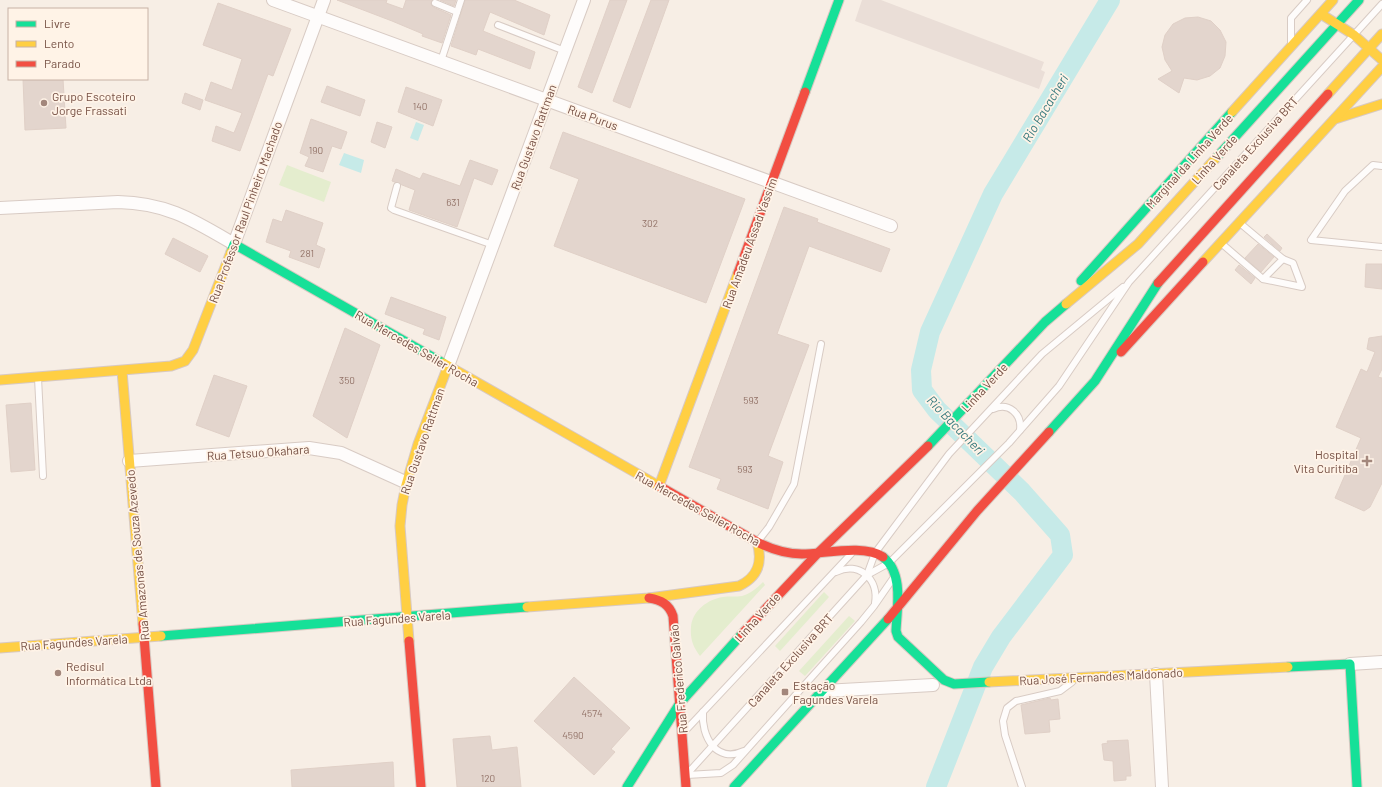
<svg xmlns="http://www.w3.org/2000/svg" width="1382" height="787" font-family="Barlow,sans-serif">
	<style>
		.industrial { fill: #eaded7 }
		.green { fill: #e4edce }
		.water { fill: #c6eae8 }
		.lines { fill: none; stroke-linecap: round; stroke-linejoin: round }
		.river { stroke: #c6eae8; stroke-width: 20 }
		.building { fill: #e3d5cd; stroke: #e0d0c7 }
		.lane-casing { stroke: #d8cbc4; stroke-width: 8 }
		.street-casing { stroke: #d8cbc4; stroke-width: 14 }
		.fast-casing { stroke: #d8c9c2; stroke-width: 11 }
		.slow-casing { stroke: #d8c9c2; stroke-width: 11 }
		.jam-casing { stroke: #d8c9c2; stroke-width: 11 }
		.lane { stroke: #fefcfb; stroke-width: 6 }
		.street { stroke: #fefcfb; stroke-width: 12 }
		.fast { stroke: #16e098; stroke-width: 9 }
		.slow { stroke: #ffcf43; stroke-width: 9 }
		.jam { stroke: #f24e42; stroke-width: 9 }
		.poi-dot { fill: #a3877c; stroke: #fff3e7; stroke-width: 1.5 }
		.labels { text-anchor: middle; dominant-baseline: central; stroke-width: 3.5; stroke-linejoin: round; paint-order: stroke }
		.number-label { font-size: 10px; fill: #937368 }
		.poi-label { font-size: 12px; fill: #765044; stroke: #fff3e7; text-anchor: start }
		.street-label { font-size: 12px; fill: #765044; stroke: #fff3e7 }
		.water-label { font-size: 13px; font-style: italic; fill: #377a7e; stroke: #fff3e7 }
	</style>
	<rect width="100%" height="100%" fill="#f7eee5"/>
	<path class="industrial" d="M 862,0 L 881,0 L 1044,62 L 1041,70 L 1045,72 L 1039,89 L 855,21 Z"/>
	<g class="green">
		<path d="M 287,165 L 331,182 L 324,202 L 279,185 Z"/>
		<path d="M 763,582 L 765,585 L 700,656 C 693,647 690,639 691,627 C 692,611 708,599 723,597 C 729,596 736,597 742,596 C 750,594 757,588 763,582 Z"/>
		<path d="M 824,592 L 829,597 L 780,651 L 775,646 Z"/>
		<path d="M 849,616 L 855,621 L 805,676 L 799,671 Z"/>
	</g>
	<g class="water">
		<path d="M 416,122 L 424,125 L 418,141 L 410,138 Z"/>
		<path d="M 344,153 L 364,160 L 361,173 L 339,165 Z"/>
	</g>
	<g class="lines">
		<path class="river" d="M 936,787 L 983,667 L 1001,637 L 1063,555 L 1060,535 L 1022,492 L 937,410 L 922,390 L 921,370 L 930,332 L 993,194 L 1110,0"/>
	</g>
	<g class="building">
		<path d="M 337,0 L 387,0 L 386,3 L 403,9 L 406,0 L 432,0 L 431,4 L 433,7 L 451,15 L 442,43 L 422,36 L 423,34 L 392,21 Z"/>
		<path d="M 440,0 L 456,0 L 454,6 Z"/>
		<path d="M 465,0 L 514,0 L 550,15 L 544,35 L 490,12 L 483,31 L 535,52 L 530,69 L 478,49 L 476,55 L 451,46 Z"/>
		<path d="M 610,0 L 627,0 L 592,93 L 578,87 Z"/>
		<path d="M 651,0 L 669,0 L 630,108 L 613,101 Z"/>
		<path d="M 218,3 L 291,29 L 273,76 L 268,74 L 240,151 L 212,141 L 216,126 L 234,133 L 242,113 L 205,100 L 211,82 L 232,90 L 242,59 L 203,45 Z"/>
		<path d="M 1198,17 L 1211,21 L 1220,30 L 1226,42 L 1225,56 L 1220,68 L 1210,76 L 1197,80 L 1184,78 L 1179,93 L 1158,79 L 1172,71 L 1165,60 L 1162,47 L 1165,35 L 1173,24 L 1185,18 Z"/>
		<path d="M 23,79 L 63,79 L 66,128 L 25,130 Z"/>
		<path d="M 327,86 L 365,100 L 360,116 L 321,102 Z"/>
		<path d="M 406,87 L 442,100 L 433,126 L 398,112 Z"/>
		<path d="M 185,93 L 203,100 L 200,110 L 182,103 Z"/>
		<path d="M 311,119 L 347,132 L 341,149 L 332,146 L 323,172 L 305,166 L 309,157 L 300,153 Z"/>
		<path d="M 377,122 L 392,127 L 385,148 L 371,142 Z"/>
		<path d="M 563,132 L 745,199 L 706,303 L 554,246 L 579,179 L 550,168 Z"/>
		<path d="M 470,160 L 498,170 L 492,185 L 474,178 L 457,227 L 409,210 L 415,190 L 392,181 L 396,169 L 420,179 L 423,173 L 460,186 Z"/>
		<path d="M 784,207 L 818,219 L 817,222 L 890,249 L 881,272 L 809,246 L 777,334 L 809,345 L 768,456 L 783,462 L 768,509 L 717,489 L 721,479 L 689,467 Z"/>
		<path d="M 286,210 L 323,223 L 316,245 L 325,249 L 319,268 L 289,257 L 291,251 L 266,242 L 273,219 L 282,222 Z"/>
		<path d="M 1267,234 L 1282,248 L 1280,251 L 1264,237 Z"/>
		<path d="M 173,238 L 208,256 L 200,272 L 165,254 Z"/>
		<path d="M 1258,244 L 1274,257 L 1261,272 L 1245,258 Z"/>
		<path d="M 1366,264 L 1382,264 L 1382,289 L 1365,287 Z"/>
		<path d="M 1239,265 L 1255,278 L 1251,284 L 1235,270 Z"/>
		<path d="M 391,297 L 446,317 L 439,340 L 423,334 L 425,329 L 385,314 Z"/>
		<path d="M 345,328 L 380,345 L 347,438 L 313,416 Z"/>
		<path d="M 1382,336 L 1382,369 L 1378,377 L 1382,378 L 1382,483 L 1370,507 L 1364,511 L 1335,498 L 1361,438 L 1336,427 L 1361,369 L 1367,372 L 1375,352 L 1367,349 L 1369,338 Z"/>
		<path d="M 214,375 L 247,386 L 229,437 L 196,425 Z"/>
		<path d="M 31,403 L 35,470 L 11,472 L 6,405 Z"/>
		<path d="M 574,677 L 630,728 L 611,749 L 615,752 L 594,775 L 534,721 Z"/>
		<path d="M 1050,698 L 1051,700 L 1058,699 L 1060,719 L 1049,720 L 1050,732 L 1025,734 L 1021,705 Z"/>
		<path d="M 490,736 L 492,750 L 517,747 L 521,787 L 457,787 L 453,739 Z"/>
		<path d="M 1128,740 L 1131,776 L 1126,776 L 1126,780 L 1114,781 L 1113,761 L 1104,760 L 1102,744 L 1108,743 L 1107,741 Z"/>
		<path d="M 393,762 L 394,787 L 292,787 L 291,770 Z"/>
	</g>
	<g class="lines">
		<g class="lane-casing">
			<g id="lane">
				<path d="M 435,3 L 457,12"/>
				<path d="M 498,25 L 565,51"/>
				<path d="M 1291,42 L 1291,18 L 1307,0"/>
				<path d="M 441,61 L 461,0"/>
				<path d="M 1382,166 L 1373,165 L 1345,191 L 1311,240 L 1382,247"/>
				<path d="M 397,186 L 391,208 L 394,210 L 493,245"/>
				<path d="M 1221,243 L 1263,279 L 1302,287 L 1293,263 L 1283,259 L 1241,224"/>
				<path d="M 1263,279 L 1283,259"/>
				<path d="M 38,378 L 43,476"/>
				<path d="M 993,409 C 1009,402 1022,414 1020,430"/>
				<path d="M 758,541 L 769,527 L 794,484 L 821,344"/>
				<path d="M 836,572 C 859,561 879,579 875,603"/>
				<path d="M 867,575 L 875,553 L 949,454 L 1042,354 L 1123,287"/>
				<path d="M 703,712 C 701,736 716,764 744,751"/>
				<path d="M 685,731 L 851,554"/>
				<path d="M 688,773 L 867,575 L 889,563 L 1009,443 L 1059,386 L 1129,282 L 1382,4"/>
				<path d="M 687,775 L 721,773 L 733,765 L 861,622 L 874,606 L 892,580"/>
				<path d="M 1022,787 L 1005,735 L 1003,721 L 1007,708 L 1016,701 L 1060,691 L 1072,682"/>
			</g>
		</g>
		<g class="street-casing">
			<g id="street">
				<path d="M 273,0 L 891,226"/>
				<path d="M 0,208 L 118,202 C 167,203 193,220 234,244 L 324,0"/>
				<path d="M 448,366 L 584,0"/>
				<path d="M 129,461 L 309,448 L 341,453 L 405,482"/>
				<path d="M 1350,664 L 1382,662"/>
				<path d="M 1156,674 L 1162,787"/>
				<path d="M 824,691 L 933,685"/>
			</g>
		</g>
		<g class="fast-casing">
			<g id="fast">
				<path d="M 805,92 L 839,0"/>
				<path d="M 1216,158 L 1359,0"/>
				<path d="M 231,252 L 234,244 L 443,363"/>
				<path d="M 1081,281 L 1232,112"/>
				<path d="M 1049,432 L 1095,381 L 1158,283"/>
				<path d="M 928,446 L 1045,322 L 1066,304"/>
				<path d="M 883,557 C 904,573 897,608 896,631 L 898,637 L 944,680 L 954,684 L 989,682"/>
				<path d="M 161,636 L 527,607"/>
				<path d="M 1288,667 L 1350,664 L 1357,787"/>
				<path d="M 627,787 L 680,703 L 742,634"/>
				<path d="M 734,787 L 888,619"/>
			</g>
		</g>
		<g class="slow-casing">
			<g id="slow">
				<path d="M 1321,14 L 1354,35 L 1382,60"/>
				<path d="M 1328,94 L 1382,34"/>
				<path d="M 1232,112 L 1333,0"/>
				<path d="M 1335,119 L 1382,104"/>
				<path d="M 1203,262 L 1382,67"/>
				<path d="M 1066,304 L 1138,244 L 1216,158"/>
				<path d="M 443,363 L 659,486"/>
				<path d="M 122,371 L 143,624"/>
				<path d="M 0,380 L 171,366 L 185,361 L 193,350 L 231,252"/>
				<path d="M 659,486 L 738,273"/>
				<path d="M 527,607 L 649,598 L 739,586 C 758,577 763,562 757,542"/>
				<path d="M 409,641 L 400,526 L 402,505 L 406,485 L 418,444 L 448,366"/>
				<path d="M 0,648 L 161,636"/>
				<path d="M 989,682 L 1288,667"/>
			</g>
		</g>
		<g class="jam-casing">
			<g id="jam">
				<path d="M 738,273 L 805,92"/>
				<path d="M 1158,283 L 1328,94"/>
				<path d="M 1121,352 L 1203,262"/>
				<path d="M 659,486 L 757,542 C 771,549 786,554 802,554 C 824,554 864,544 883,557"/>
				<path d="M 649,598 C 661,600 669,604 673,616 L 686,787"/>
				<path d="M 888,619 L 977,511 L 1049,432"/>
				<path d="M 143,624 L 156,787"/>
				<path d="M 742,634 L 817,554 L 928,446"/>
				<path d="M 409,641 L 421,787"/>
			</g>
		</g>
		<use href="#lane" class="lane"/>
		<use href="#street" class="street"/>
		<use href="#fast" class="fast"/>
		<use href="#slow" class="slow"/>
		<use href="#jam" class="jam"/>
	</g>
	<g class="poi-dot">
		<circle cx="44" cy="103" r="4"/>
		<path d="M1365 455h4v4h4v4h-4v4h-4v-4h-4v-4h4z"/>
		<circle cx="58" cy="673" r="4"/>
		<rect x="781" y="688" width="8" height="8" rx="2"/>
	</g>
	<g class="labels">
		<g class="number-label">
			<text x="420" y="106">140</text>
			<text x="316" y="150">190</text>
			<text x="453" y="202">631</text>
			<text x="650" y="223">302</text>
			<text x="307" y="253">281</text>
			<text x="347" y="380">350</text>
			<text x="751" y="400">593</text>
			<text x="745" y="469">593</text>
			<text x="592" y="713">4574</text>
			<text x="573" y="735">4590</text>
			<text x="488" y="778">120</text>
		</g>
		<g class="poi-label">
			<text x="52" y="96">Grupo Escoteiro<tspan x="52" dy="14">Jorge Frassati</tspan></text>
			<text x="1358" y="454" text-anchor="end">Hospital<tspan x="1358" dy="14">Vita Curitiba</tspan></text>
			<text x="66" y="666">Redisul<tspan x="66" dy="14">Informática Ltda</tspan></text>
			<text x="793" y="685">Estação<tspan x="793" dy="14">Fagundes Varela</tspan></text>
		</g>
		<g class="street-label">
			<text transform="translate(593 117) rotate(20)">Rua Purus</text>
			<text transform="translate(533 137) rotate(-70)">Rua Gustavo Rattman</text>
			<text transform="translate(1255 143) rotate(-48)">Canaleta Exclusiva BRT</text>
			<text transform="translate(1214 159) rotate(-48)">Linha Verde</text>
			<text transform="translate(1189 161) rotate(-48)">Marginal da Linha Verde</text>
			<text transform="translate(245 212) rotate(-70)">Rua Professor Raul Pinheiro Machado</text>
			<text transform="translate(749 243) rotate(-70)">Rua Amadeu Assad Yassim</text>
			<text transform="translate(417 348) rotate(30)">Rua Mercedes Seiler Rocha</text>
			<text transform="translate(984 387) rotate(-47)">Linha Verde</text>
			<text transform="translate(422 441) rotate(-71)">Rua Gustavo Rattman</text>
			<text transform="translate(258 452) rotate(-4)">Rua Tetsuo Okahara</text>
			<text transform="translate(698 508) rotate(29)">Rua Mercedes Seiler Rocha</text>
			<text transform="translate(137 555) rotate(-95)">Rua Amazonas de Souza Azevedo</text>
			<text transform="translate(757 617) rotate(-48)">Linha Verde</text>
			<text transform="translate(397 618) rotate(-4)">Rua Fagundes Varela</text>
			<text transform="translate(74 642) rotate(-4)">Rua Fagundes Varela</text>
			<text transform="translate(790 660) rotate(-48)">Canaleta Exclusiva BRT</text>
			<text transform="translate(1101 676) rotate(-3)">Rua José Fernandes Maldonado</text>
			<text transform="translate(678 679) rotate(-95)">Rua Frederico Galvão</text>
		</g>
		<g class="water-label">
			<text transform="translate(1045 108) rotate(-59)">Rio Bacacheri</text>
			<text transform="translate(956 425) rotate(46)">Rio Bacacheri</text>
		</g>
	</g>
	<rect x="8" y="8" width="140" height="72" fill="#fff3e7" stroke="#c8b2a6"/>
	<rect x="16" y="21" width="20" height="6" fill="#16e098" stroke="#c8b2a6"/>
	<text x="44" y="28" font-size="12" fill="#765044">Livre</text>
	<rect x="16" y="41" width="20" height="6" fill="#ffcf43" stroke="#c8b2a6"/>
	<text x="44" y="48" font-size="12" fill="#765044">Lento</text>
	<rect x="16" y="61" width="20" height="6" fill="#f24e42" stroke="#c8b2a6"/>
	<text x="44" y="68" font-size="12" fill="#765044">Parado</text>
</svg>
